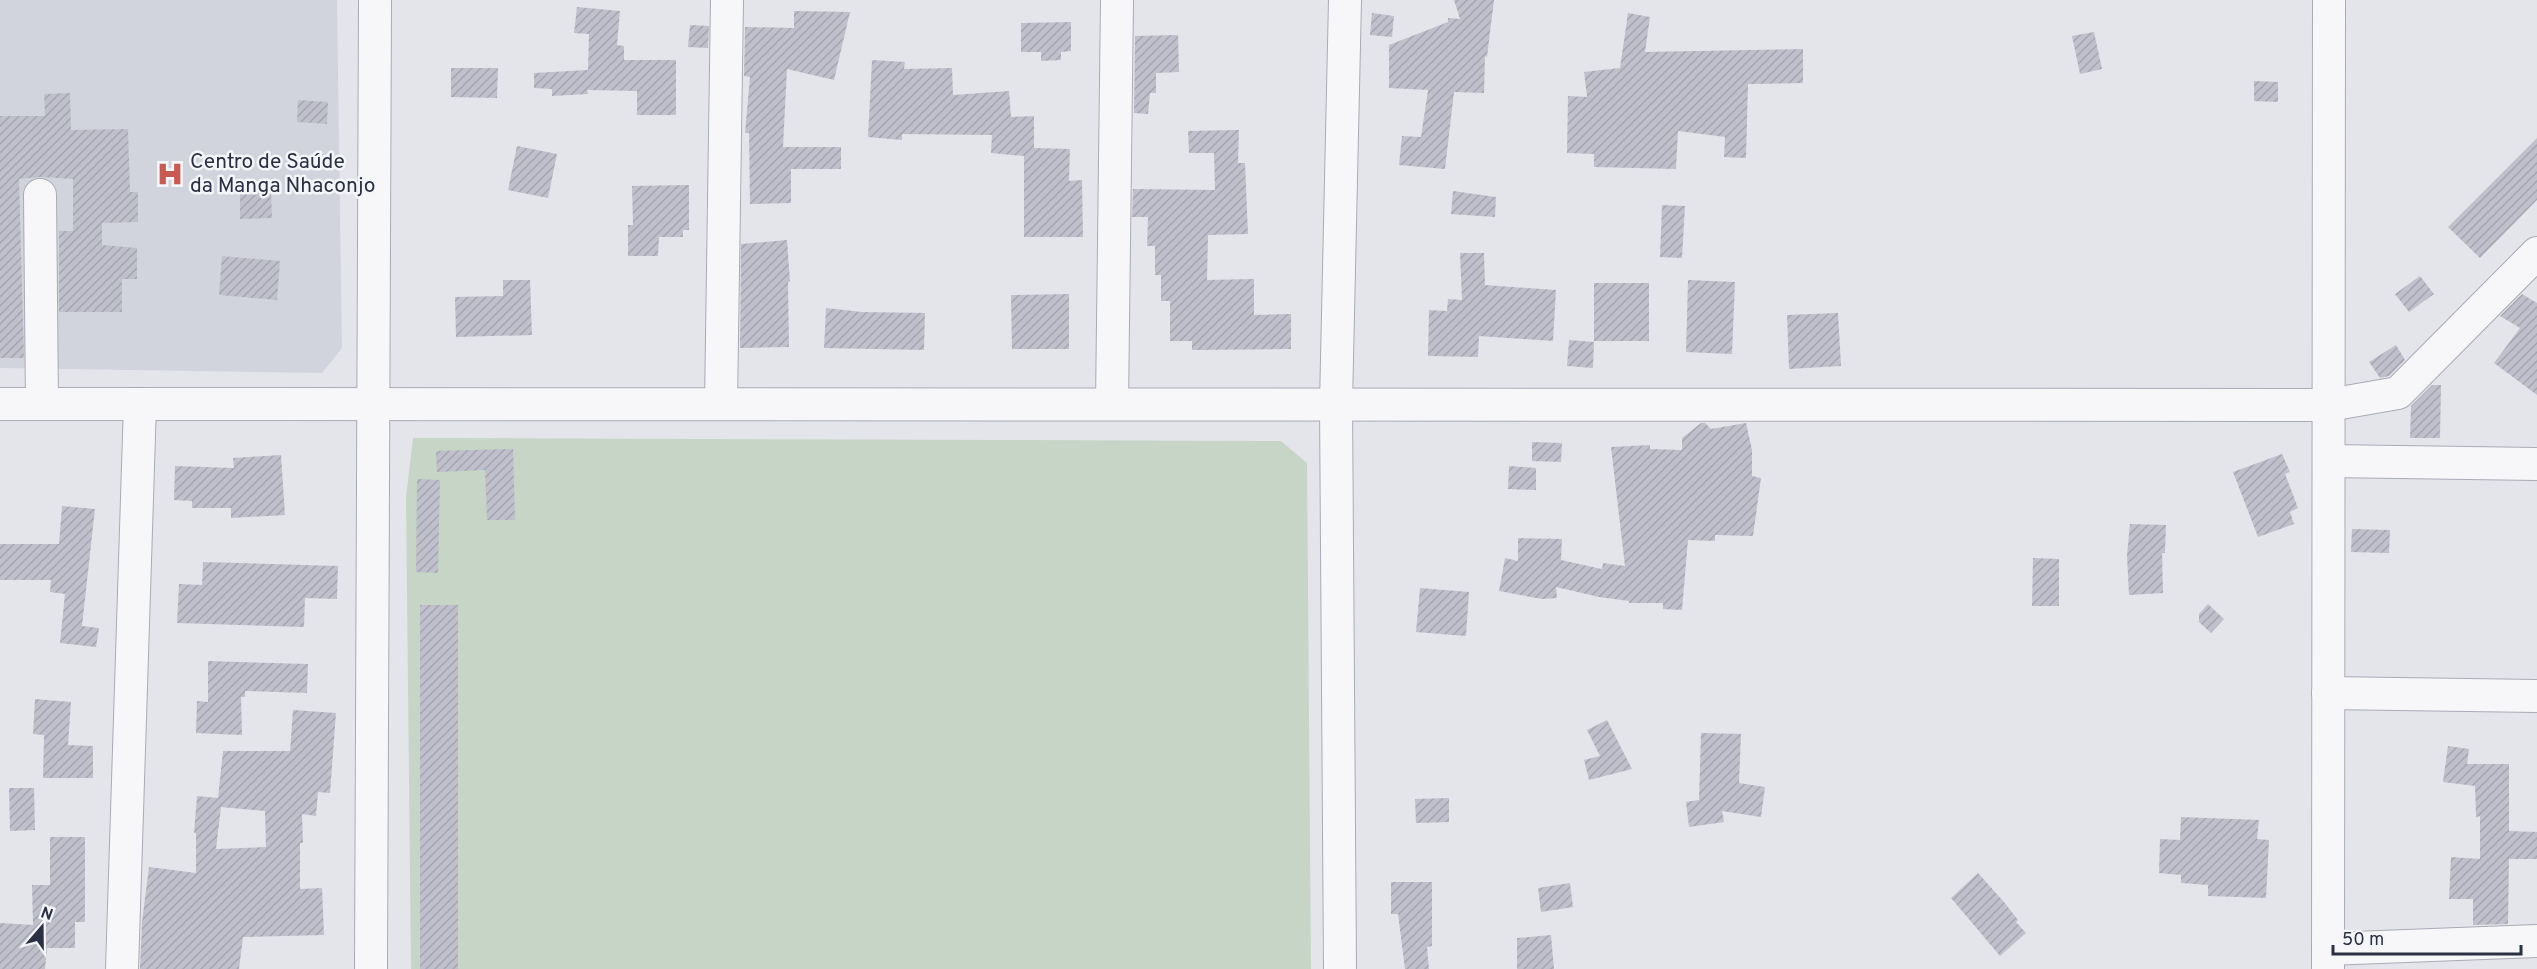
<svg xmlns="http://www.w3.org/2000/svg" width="2537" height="969" font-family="Overpass,sans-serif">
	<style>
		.built { fill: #d2d4dd }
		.pitch { fill: #c6d5c6 }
		.building { fill: url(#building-hatch); fill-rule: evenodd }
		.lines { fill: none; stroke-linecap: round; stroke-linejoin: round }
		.minor-casing { stroke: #a9abb5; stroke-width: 34 }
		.minor { stroke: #f7f7fa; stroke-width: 32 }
		.labels { text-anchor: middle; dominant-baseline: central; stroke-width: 5; stroke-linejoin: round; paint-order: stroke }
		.poi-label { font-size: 21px; fill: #2c3043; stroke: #f4f5f9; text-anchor: start }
	</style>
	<defs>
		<pattern id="building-hatch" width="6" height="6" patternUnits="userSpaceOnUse" patternTransform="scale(1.5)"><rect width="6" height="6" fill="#bfc0cb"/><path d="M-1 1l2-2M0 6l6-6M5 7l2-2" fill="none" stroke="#a4a5b0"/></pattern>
	</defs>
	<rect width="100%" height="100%" fill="#e4e5eb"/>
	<path class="built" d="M 0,0 L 337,0 L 342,348 L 322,373 L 0,368 Z"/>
	<path class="pitch" d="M 413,438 L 1281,441 L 1307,463 L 1311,969 L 411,969 L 406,497 Z"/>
	<g class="building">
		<path d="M 1454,0 L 1494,0 L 1487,57 L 1485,56 L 1484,93 L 1454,92 L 1445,169 L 1399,165 L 1402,136 L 1421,137 L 1428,90 L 1389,88 L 1389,45 L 1448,22 L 1448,18 L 1460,19 Z"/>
		<path d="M 577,7 L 620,11 L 617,45 L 624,46 L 624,60 L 676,60 L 676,115 L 637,115 L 637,91 L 587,90 L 588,94 L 552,96 L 552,89 L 534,88 L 534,73 L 588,70 L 589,34 L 574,33 Z"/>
		<path d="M 794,11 L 850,12 L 834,80 L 787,69 L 783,147 L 841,147 L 841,169 L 791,169 L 791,203 L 750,204 L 749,133 L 745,133 L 750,77 L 744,76 L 745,27 L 794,28 Z"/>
		<path d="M 1372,13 L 1394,16 L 1392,37 L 1370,35 Z"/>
		<path d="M 1628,13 L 1650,17 L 1645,52 L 1803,49 L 1803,83 L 1748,84 L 1746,158 L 1724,157 L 1725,137 L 1678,131 L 1676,169 L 1594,167 L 1594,154 L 1567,153 L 1568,96 L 1587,97 L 1584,72 L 1620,68 Z"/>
		<path d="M 1071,22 L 1071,51 L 1061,52 L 1061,60 L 1041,61 L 1041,52 L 1021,52 L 1021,23 Z"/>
		<path d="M 690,25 L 709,26 L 708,48 L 688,47 Z"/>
		<path d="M 2094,32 L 2102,69 L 2080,74 L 2072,36 Z"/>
		<path d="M 1178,35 L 1179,72 L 1156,73 L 1156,93 L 1150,93 L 1148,114 L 1134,113 L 1135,36 Z"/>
		<path d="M 872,60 L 905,62 L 904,69 L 952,68 L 953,95 L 1009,91 L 1011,117 L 1034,116 L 1034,148 L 1070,149 L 1069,181 L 1082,180 L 1083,237 L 1024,237 L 1024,156 L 991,153 L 992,135 L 902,134 L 902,140 L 868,137 Z"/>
		<path d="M 451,68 L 498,68 L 497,98 L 451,97 Z"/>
		<path d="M 2254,81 L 2278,82 L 2278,102 L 2254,101 Z"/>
		<path d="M 70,93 L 71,130 L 128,129 L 130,192 L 138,192 L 138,222 L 102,223 L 102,245 L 137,248 L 137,279 L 122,279 L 122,312 L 59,312 L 59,231 L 73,231 L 73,179 L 40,177 L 19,179 L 24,358 L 0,358 L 0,116 L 45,116 L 44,94 Z"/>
		<path d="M 298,100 L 328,102 L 327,124 L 297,122 Z"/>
		<path d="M 1239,130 L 1238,163 L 1245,163 L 1248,234 L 1208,235 L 1207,280 L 1254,279 L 1254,315 L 1291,314 L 1291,349 L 1192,350 L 1192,341 L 1170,341 L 1170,301 L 1161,301 L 1161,275 L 1155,275 L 1155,246 L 1147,246 L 1148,217 L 1132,217 L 1133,189 L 1215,190 L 1214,153 L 1189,153 L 1188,131 Z"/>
		<path d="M 2537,138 L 2537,200 L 2480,258 L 2448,227 Z"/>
		<path d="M 517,146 L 557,154 L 548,198 L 508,190 Z"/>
		<path d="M 689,185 L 689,230 L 683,230 L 683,237 L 659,237 L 658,256 L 628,256 L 628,225 L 633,225 L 632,186 Z"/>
		<path d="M 271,190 L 272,218 L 240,219 L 240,191 Z"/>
		<path d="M 1453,191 L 1496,197 L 1495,217 L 1451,214 Z"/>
		<path d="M 1662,205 L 1685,206 L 1682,258 L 1660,257 Z"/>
		<path d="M 787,240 L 790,281 L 788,282 L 789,347 L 740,348 L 741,244 Z"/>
		<path d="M 1460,253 L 1484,253 L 1485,285 L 1556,290 L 1553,341 L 1479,336 L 1478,357 L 1428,356 L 1429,310 L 1447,311 L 1448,299 L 1462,300 Z"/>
		<path d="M 222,256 L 280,261 L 277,300 L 219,295 Z"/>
		<path d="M 2420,276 L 2434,294 L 2409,312 L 2395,294 Z"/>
		<path d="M 503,280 L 530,280 L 532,335 L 456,337 L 455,297 L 503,296 Z"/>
		<path d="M 1688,280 L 1735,282 L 1732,354 L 1686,352 Z"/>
		<rect x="1594" y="283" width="55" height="58"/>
		<path d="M 1069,294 L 1069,349 L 1012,349 L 1011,295 Z"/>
		<path d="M 2522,294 L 2537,303 L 2537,395 L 2494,363 L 2520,328 L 2500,316 Z"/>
		<path d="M 826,308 L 862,312 L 925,313 L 924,350 L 824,348 Z"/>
		<path d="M 1838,313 L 1841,366 L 1789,369 L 1787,315 Z"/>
		<path d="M 1569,340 L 1594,342 L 1593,368 L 1567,366 Z"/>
		<path d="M 2396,345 L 2405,360 L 2389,376 L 2380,378 L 2369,362 Z"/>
		<path d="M 2432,385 L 2441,385 L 2440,438 L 2410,438 L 2411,406 Z"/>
		<path d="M 1701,423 L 1705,423 L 1711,429 L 1746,423 L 1752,450 L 1752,476 L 1761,478 L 1753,536 L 1715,535 L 1715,541 L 1688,540 L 1682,610 L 1663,609 L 1663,603 L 1629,603 L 1629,601 L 1599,597 L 1556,587 L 1557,598 L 1542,599 L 1499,591 L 1505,558 L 1518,561 L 1518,538 L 1562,539 L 1561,560 L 1602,569 L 1603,563 L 1625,566 L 1611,447 L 1650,445 L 1650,449 L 1682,450 L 1682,438 Z"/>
		<path d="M 1532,442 L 1562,443 L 1561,462 L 1532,461 Z"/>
		<path d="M 513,449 L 515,520 L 487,520 L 485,470 L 437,472 L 436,451 Z"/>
		<path d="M 2282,454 L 2290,472 L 2285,474 L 2298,508 L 2290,512 L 2294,524 L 2258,537 L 2233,472 Z"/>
		<path d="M 281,455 L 285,515 L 231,518 L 231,508 L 192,508 L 192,501 L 174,500 L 175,466 L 234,468 L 233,458 Z"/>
		<path d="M 1509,466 L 1536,468 L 1536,490 L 1508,489 Z"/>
		<path d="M 417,479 L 440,480 L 438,573 L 416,572 Z"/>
		<path d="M 62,506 L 95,509 L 82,626 L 99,628 L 96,647 L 60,643 L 65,594 L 50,592 L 51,580 L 0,580 L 0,544 L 59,544 Z"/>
		<path d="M 2130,524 L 2166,525 L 2165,553 L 2162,553 L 2163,593 L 2129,595 L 2127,555 Z"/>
		<path d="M 2352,529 L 2390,530 L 2389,553 L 2351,552 Z"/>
		<path d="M 2033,558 L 2059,559 L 2059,606 L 2032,606 Z"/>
		<path d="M 203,562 L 338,566 L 337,599 L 305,598 L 304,627 L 177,623 L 179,584 L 202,585 Z"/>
		<path d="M 1420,588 L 1469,592 L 1466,636 L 1416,632 Z"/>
		<path d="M 2208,604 L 2224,619 L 2211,633 L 2199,622 L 2199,614 Z"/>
		<rect x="420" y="605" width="38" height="364"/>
		<path d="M 208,661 L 308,664 L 307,693 L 245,691 L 245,697 L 241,697 L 242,735 L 196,733 L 197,701 L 208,702 Z"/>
		<path d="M 35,699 L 71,702 L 68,745 L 93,746 L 93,778 L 43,778 L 44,735 L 33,734 Z"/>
		<path d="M 293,710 L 336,713 L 330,793 L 318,792 L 316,816 L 302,814 L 303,843 L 300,843 L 300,889 L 322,888 L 324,935 L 243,937 L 239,969 L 140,969 L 142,922 L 149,867 L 196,873 L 196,833 L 194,833 L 197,796 L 218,798 L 223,751 L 290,751 ZM 221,807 L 265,811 L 266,847 L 216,849 Z"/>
		<path d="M 1607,720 L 1632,769 L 1589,780 L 1584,760 L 1600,756 L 1587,730 Z"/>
		<path d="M 1701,733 L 1741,734 L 1739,783 L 1765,787 L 1761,817 L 1722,811 L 1724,822 L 1689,827 L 1686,802 L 1699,800 Z"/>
		<path d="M 2448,746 L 2469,749 L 2467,764 L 2509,764 L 2509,831 L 2537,832 L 2537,859 L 2509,859 L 2508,924 L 2473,925 L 2473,899 L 2449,899 L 2451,857 L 2480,859 L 2480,816 L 2476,817 L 2475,786 L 2443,782 Z"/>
		<path d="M 9,788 L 34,788 L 35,830 L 10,831 Z"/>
		<path d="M 1449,798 L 1449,822 L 1416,823 L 1415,799 Z"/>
		<path d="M 2181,817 L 2259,820 L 2257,839 L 2269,840 L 2266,898 L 2208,896 L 2208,885 L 2181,883 L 2181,875 L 2159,873 L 2160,839 L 2180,840 Z"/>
		<path d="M 50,837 L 85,837 L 85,922 L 75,922 L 75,948 L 47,948 L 45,969 L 0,969 L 0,923 L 33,925 L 32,885 L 50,885 Z"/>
		<path d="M 1978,873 L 2004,902 L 2018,920 L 2016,922 L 2026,933 L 2000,956 L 1951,898 Z"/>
		<path d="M 1391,882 L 1432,882 L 1432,946 L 1427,947 L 1429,969 L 1405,969 L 1398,914 L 1391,914 Z"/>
		<path d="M 1570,883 L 1573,907 L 1541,912 L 1538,888 Z"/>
		<path d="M 1551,935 L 1554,969 L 1517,969 L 1517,938 Z"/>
	</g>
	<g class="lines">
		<g class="minor-casing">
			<g id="minor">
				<path d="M 40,195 L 42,404"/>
				<path d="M 0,404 L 2329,405 L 2398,393 L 2537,253"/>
				<path d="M 721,404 L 727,0"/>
				<path d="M 1112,404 L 1117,0"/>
				<path d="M 2329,461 L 2537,464"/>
				<path d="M 2328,693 L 2537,696"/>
				<path d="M 2328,949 L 2537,941"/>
				<path d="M 122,969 L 140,404"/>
				<path d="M 371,969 L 375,0"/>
				<path d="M 1340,969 L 1336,404 L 1345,0"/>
				<path d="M 2328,969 L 2329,0"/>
			</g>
		</g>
		<use href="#minor" class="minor"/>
	</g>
	<defs>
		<g id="hospital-bare" transform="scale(2.07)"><path d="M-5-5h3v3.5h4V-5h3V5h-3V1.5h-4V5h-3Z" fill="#c95a51" stroke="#f4f5f9" stroke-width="2.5" paint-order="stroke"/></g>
	</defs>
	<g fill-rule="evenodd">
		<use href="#hospital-bare" x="170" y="174"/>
	</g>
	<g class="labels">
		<g class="poi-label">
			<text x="190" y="162">Centro de Saúde<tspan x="190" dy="24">da Manga Nhaconjo</tspan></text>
		</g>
	</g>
	<g transform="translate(42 927) rotate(20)" stroke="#f4f5f9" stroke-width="4.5" paint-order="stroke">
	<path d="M0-4.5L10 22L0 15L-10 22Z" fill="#2c3043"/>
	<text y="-9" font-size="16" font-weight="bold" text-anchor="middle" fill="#2c3043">N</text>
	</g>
	<path d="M2333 945v9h188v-9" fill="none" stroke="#2c3043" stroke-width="3"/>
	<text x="2342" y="945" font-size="18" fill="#2c3043" stroke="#f4f5f9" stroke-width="4.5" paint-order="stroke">50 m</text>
</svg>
